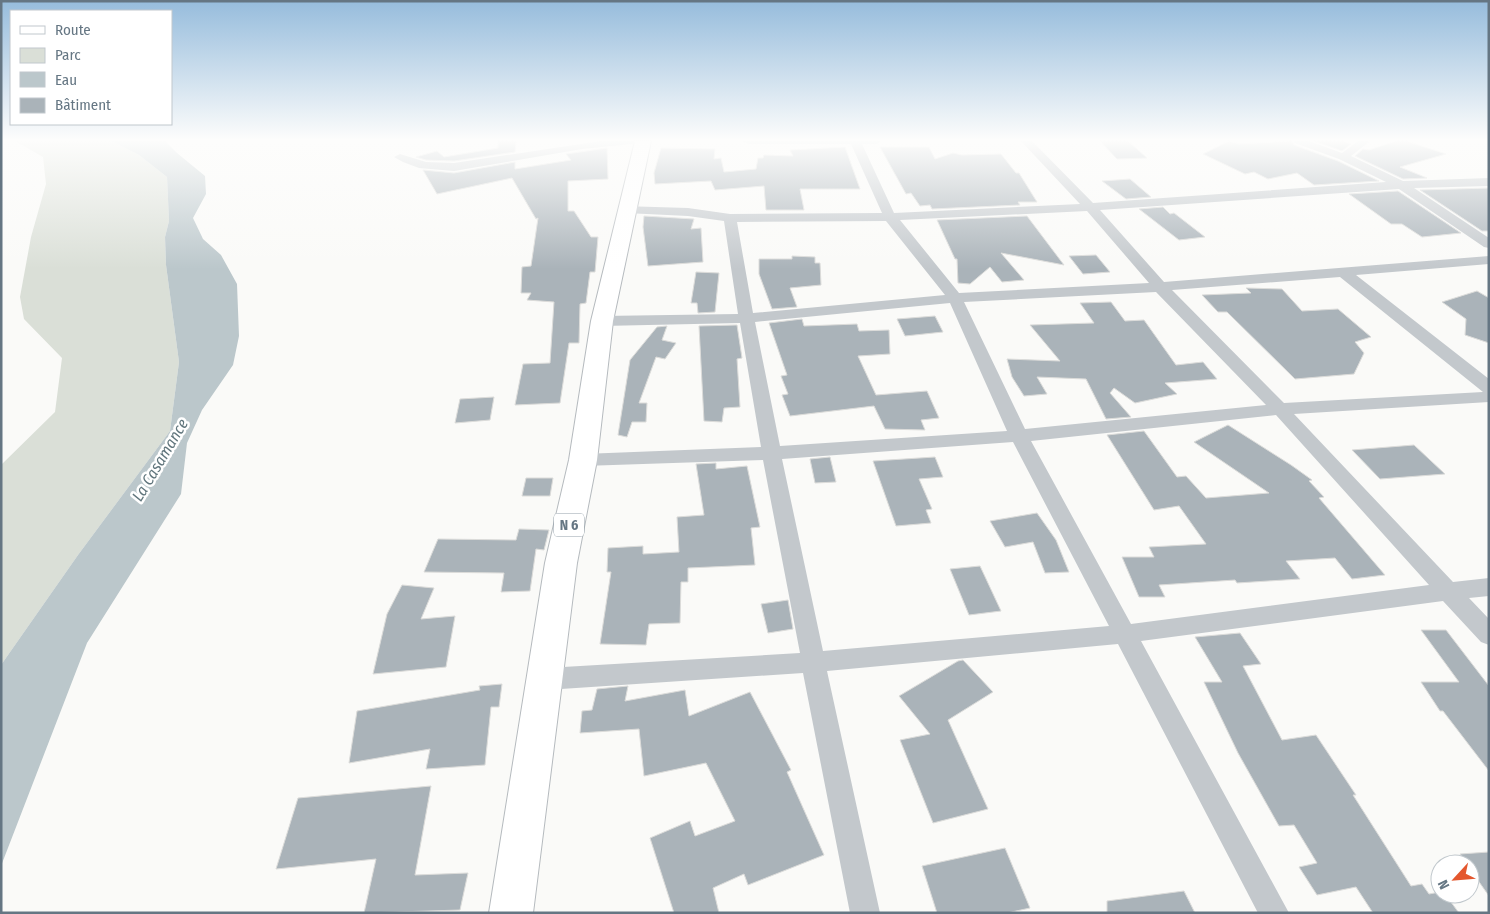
<svg xmlns="http://www.w3.org/2000/svg" width="1490" height="914" font-family="'Fira Sans Condensed',sans-serif">
	<style>
		.green { fill: #dadfd7 }
		.water { fill: #bbc7cb }
		.building { fill: #aab3b9; stroke: #dcdcda }
		.lines { fill: none; stroke-linecap: round; stroke-linejoin: round }
		.primary-casing { stroke: #b5babe; stroke-width: 2 }
		.street { fill: #c3c8cc; fill-rule: evenodd }
		.primary { fill: #fff; fill-rule: evenodd }
		.labels { text-anchor: middle; dominant-baseline: central; stroke-width: 5; stroke-linejoin: round; paint-order: stroke }
		.shield { fill: #fff; stroke: #939fa8; stroke-width: 1 }
		.shield-label { font-size: 14px; font-weight: bold; fill: #657683 }
		.water-label { font-size: 16px; font-style: italic; fill: #60757c; stroke: #fff }
	</style>
	<rect width="100%" height="100%" fill="#fafaf8"/>
	<path class="green" d="M 15,141 L 111,141 L 139,155 L 167,177 L 169,221 L 165,237 L 166,265 L 179,362 L 170,431 L 78,555 L 1,665 L 1,465 L 55,412 L 62,358 L 24,319 L 20,297 L 31,237 L 46,184 L 43,157 Z"/>
	<path class="water" d="M 111,141 L 165,141 L 177,153 L 205,176 L 206,194 L 193,218 L 203,239 L 221,255 L 237,284 L 239,336 L 233,365 L 202,410 L 187,443 L 181,494 L 87,643 L 1,866 L 1,665 L 78,555 L 170,431 L 179,362 L 166,265 L 165,237 L 169,221 L 167,177 L 139,155 Z"/>
	<g class="building">
		<path d="M 498,141 L 516,141 L 515,152 L 454,161 L 426,160 L 416,157 L 437,151 L 444,157 L 498,148 Z"/>
		<path d="M 1100,141 L 1128,141 L 1147,158 L 1117,159 Z"/>
		<path d="M 1229,141 L 1239,144 L 1292,141 L 1294,145 L 1338,161 L 1379,181 L 1314,185 L 1297,173 L 1268,179 L 1254,172 L 1245,174 L 1203,154 Z"/>
		<path d="M 1314,141 L 1343,141 L 1351,144 L 1342,151 Z"/>
		<path d="M 1396,141 L 1406,141 L 1446,154 L 1400,167 L 1427,178 L 1403,179 L 1355,156 L 1363,149 L 1369,150 Z"/>
		<path d="M 845,147 L 860,189 L 800,189 L 804,210 L 766,210 L 764,186 L 715,190 L 711,181 L 655,184 L 654,173 L 661,148 L 715,149 L 714,159 L 721,158 L 724,172 L 756,169 L 758,158 L 763,158 L 764,155 L 793,156 L 790,150 Z"/>
		<path d="M 880,147 L 929,147 L 935,159 L 953,153 L 962,155 L 1001,154 L 1016,173 L 1019,173 L 1037,202 L 1018,202 L 1020,205 L 932,209 L 930,205 L 920,206 L 911,193 L 906,194 Z"/>
		<path d="M 607,148 L 608,179 L 568,181 L 568,211 L 574,211 L 591,237 L 598,237 L 595,272 L 590,272 L 586,303 L 580,304 L 579,343 L 569,343 L 560,403 L 515,405 L 523,364 L 550,363 L 554,302 L 527,300 L 531,293 L 521,293 L 522,267 L 531,266 L 538,218 L 536,219 L 512,178 L 437,194 L 423,170 L 454,173 L 515,162 L 515,169 L 571,160 L 566,154 Z"/>
		<path d="M 1130,179 L 1151,197 L 1126,199 L 1102,181 Z"/>
		<path d="M 1489,188 L 1489,231 L 1482,231 L 1420,190 Z"/>
		<path d="M 1398,191 L 1461,233 L 1422,237 L 1402,224 L 1391,224 L 1349,194 Z"/>
		<path d="M 1163,207 L 1170,214 L 1174,213 L 1205,237 L 1179,240 L 1139,209 Z"/>
		<path d="M 644,216 L 694,219 L 691,229 L 701,228 L 703,262 L 648,266 L 643,227 Z"/>
		<path d="M 1027,216 L 1064,265 L 1001,253 L 1024,280 L 1002,282 L 990,267 L 970,284 L 958,283 L 957,259 L 955,259 L 937,220 Z"/>
		<path d="M 1096,255 L 1110,272 L 1083,274 L 1069,256 Z"/>
		<path d="M 792,256 L 815,257 L 815,263 L 820,263 L 821,285 L 790,288 L 797,307 L 772,309 L 759,274 L 759,259 L 792,259 Z"/>
		<path d="M 696,272 L 719,273 L 715,312 L 698,313 L 697,303 L 691,303 Z"/>
		<path d="M 1246,288 L 1282,289 L 1302,311 L 1338,309 L 1371,337 L 1355,342 L 1364,353 L 1354,374 L 1295,379 L 1227,312 L 1218,312 L 1202,295 L 1251,293 Z"/>
		<path d="M 1477,291 L 1489,298 L 1489,343 L 1465,335 L 1466,319 L 1442,302 Z"/>
		<path d="M 1111,302 L 1125,321 L 1144,320 L 1176,365 L 1203,362 L 1217,379 L 1165,383 L 1177,394 L 1135,403 L 1114,388 L 1110,393 L 1131,417 L 1106,419 L 1086,379 L 1037,377 L 1047,394 L 1024,396 L 1012,377 L 1007,359 L 1060,361 L 1030,325 L 1094,323 L 1080,303 Z"/>
		<path d="M 935,316 L 943,332 L 905,336 L 897,319 Z"/>
		<path d="M 802,319 L 804,326 L 857,324 L 859,331 L 889,330 L 890,354 L 858,356 L 876,395 L 927,391 L 939,418 L 921,420 L 925,430 L 885,429 L 874,406 L 790,416 L 782,395 L 788,394 L 781,376 L 787,375 L 769,323 Z"/>
		<path d="M 737,325 L 742,358 L 737,359 L 740,407 L 724,408 L 722,422 L 704,421 L 699,326 Z"/>
		<path d="M 667,326 L 662,340 L 676,343 L 665,359 L 656,357 L 639,403 L 647,403 L 646,422 L 632,422 L 627,437 L 618,435 L 630,360 L 657,327 Z"/>
		<path d="M 494,397 L 490,420 L 455,423 L 460,399 Z"/>
		<path d="M 1228,425 L 1291,465 L 1312,480 L 1309,481 L 1324,497 L 1319,498 L 1385,575 L 1352,579 L 1335,558 L 1286,561 L 1300,579 L 1237,583 L 1235,580 L 1159,585 L 1165,597 L 1139,597 L 1122,557 L 1154,557 L 1149,547 L 1206,544 L 1179,506 L 1154,510 L 1107,435 L 1144,431 L 1177,477 L 1186,476 L 1206,498 L 1269,493 L 1194,442 Z"/>
		<path d="M 1414,445 L 1445,474 L 1380,479 L 1352,450 Z"/>
		<path d="M 830,457 L 836,482 L 815,483 L 810,459 Z"/>
		<path d="M 935,457 L 943,477 L 919,479 L 932,509 L 926,510 L 931,523 L 896,526 L 873,461 Z"/>
		<path d="M 716,463 L 716,469 L 747,466 L 760,527 L 751,528 L 755,565 L 688,568 L 688,582 L 681,582 L 680,623 L 649,624 L 646,645 L 600,644 L 611,572 L 607,572 L 608,548 L 643,546 L 643,554 L 679,552 L 677,517 L 704,515 L 696,464 Z"/>
		<path d="M 526,478 L 553,478 L 550,496 L 522,496 Z"/>
		<path d="M 1037,513 L 1056,540 L 1069,572 L 1045,573 L 1033,542 L 1005,547 L 990,521 Z"/>
		<path d="M 519,529 L 549,530 L 544,550 L 536,549 L 530,591 L 501,592 L 504,573 L 424,572 L 438,539 L 516,540 Z"/>
		<path d="M 980,566 L 1001,611 L 969,615 L 950,569 Z"/>
		<path d="M 402,585 L 434,588 L 421,619 L 455,616 L 446,667 L 373,674 L 387,614 Z"/>
		<path d="M 788,600 L 793,629 L 768,633 L 761,604 Z"/>
		<path d="M 1421,630 L 1446,630 L 1489,686 L 1489,771 L 1443,711 L 1440,711 L 1421,682 L 1459,682 Z"/>
		<path d="M 1240,633 L 1261,664 L 1243,666 L 1282,740 L 1316,735 L 1356,795 L 1353,795 L 1411,886 L 1422,884 L 1429,894 L 1440,892 L 1440,894 L 1445,894 L 1459,913 L 1373,913 L 1356,887 L 1317,895 L 1299,867 L 1317,863 L 1294,825 L 1279,826 L 1238,753 L 1204,682 L 1222,682 L 1195,637 Z"/>
		<path d="M 963,660 L 993,692 L 948,720 L 988,809 L 933,823 L 900,740 L 930,734 L 899,696 L 958,661 Z"/>
		<path d="M 502,684 L 499,707 L 491,707 L 485,765 L 426,769 L 430,749 L 349,763 L 357,711 L 480,690 L 479,686 Z"/>
		<path d="M 628,686 L 625,701 L 685,690 L 689,716 L 750,692 L 791,770 L 787,772 L 824,855 L 748,885 L 744,874 L 713,888 L 719,913 L 674,913 L 650,838 L 690,821 L 695,836 L 735,821 L 706,763 L 644,776 L 639,729 L 580,733 L 582,711 L 592,710 L 597,689 Z"/>
		<path d="M 431,786 L 415,875 L 468,873 L 460,910 L 364,913 L 376,859 L 276,869 L 298,798 Z"/>
		<path d="M 1005,848 L 1030,908 L 1007,913 L 937,913 L 922,866 Z"/>
		<path d="M 1489,852 L 1489,896 L 1470,869 L 1470,864 L 1467,864 L 1460,854 Z"/>
		<path d="M 1184,891 L 1195,913 L 1107,913 L 1107,901 Z"/>
	</g>
	<g class="lines">
		<g class="primary-casing">
			<path id="primary" d="M 635,141 L 651,141 L 613,321 L 597,460 L 577,563 L 533,913 L 489,913 L 545,563 L 569,460 L 591,321 Z"/>
		</g>
		<g class="street">
			<path d="M 601,141 L 638,141 L 632,144 L 582,149 L 454,171 L 419,168 L 403,162 L 394,157 L 400,154 L 426,162 L 454,163 Z"/>
			<path d="M 742,141 L 882,141 L 877,144 L 862,144 L 894,213 L 1080,204 L 1021,141 L 1032,141 L 1093,203 L 1386,182 L 1339,159 L 1295,143 L 1294,141 L 1309,141 L 1342,153 L 1358,141 L 1370,141 L 1351,156 L 1403,181 L 1489,178 L 1489,186 L 1414,188 L 1489,238 L 1489,248 L 1484,247 L 1399,189 L 1100,210 L 1164,282 L 1489,256 L 1489,264 L 1356,275 L 1489,379 L 1489,402 L 1294,414 L 1453,582 L 1489,578 L 1489,596 L 1469,598 L 1489,619 L 1489,645 L 1481,642 L 1443,601 L 1141,641 L 1289,913 L 1258,913 L 1118,644 L 827,671 L 880,913 L 850,913 L 803,673 L 546,690 L 537,687 L 534,679 L 537,671 L 546,668 L 800,653 L 763,460 L 583,466 L 576,465 L 574,460 L 576,455 L 583,454 L 761,447 L 740,323 L 602,326 L 597,324 L 594,321 L 597,318 L 602,316 L 738,314 L 724,221 L 688,216 L 626,213 L 622,212 L 620,209 L 622,206 L 688,208 L 730,214 L 882,213 L 851,144 L 748,144 ZM 1087,211 L 1149,283 L 959,293 L 900,220 ZM 886,221 L 945,295 L 753,313 L 737,222 ZM 1340,277 L 1483,392 L 1284,403 L 1172,290 ZM 1156,292 L 1266,405 L 1025,429 L 964,302 ZM 950,303 L 1007,431 L 780,446 L 755,322 ZM 1276,415 L 1429,585 L 1131,624 L 1031,441 ZM 1013,442 L 1109,626 L 823,651 L 782,459 Z"/>
		</g>
		<use href="#primary" class="primary"/>
	</g>
	<linearGradient id="sky" x2="0" y2="1"><stop stop-color="#96bcdc"/><stop offset="0.52" stop-color="#fdfdfc"/><stop offset="1" stop-color="#fdfdfc" stop-opacity="0"/></linearGradient>
	<rect width="1490" height="269" fill="url(#sky)"/>
	<g class="labels">
		<rect class="shield" x="554" y="513.5" width="30" height="23" rx="4"/>
		<g class="shield-label">
			<text x="569" y="525">N 6</text>
		</g>
		<g class="water-label">
			<text transform="translate(160 460) rotate(-59)">La Casamance</text>
		</g>
	</g>
	<rect width="1490" height="914" fill="none" stroke="#657683" stroke-width="5"/>
	<rect x="10" y="10" width="162" height="115" fill="#ffffff" stroke="#c1c8cd"/>
	<rect x="20" y="26" width="25" height="8" fill="#ffffff" stroke="#c1c8cd"/>
	<text x="55" y="35" font-size="15" fill="#657683">Route</text>
	<rect x="20" y="48" width="25" height="15" fill="#dadfd7" stroke="#c1c8cd"/>
	<text x="55" y="60" font-size="15" fill="#657683">Parc</text>
	<rect x="20" y="72" width="25" height="15" fill="#bbc7cb" stroke="#c1c8cd"/>
	<text x="55" y="85" font-size="15" fill="#657683">Eau</text>
	<rect x="20" y="98" width="25" height="15" fill="#aab3b9" stroke="#c1c8cd"/>
	<text x="55" y="110" font-size="15" fill="#657683">Bâtiment</text>
	<g transform="translate(1455 879) rotate(244)"><circle r="24" fill="#ffffff" stroke="#c1c8cd"/>
	<path d="M0-4L9 19L0 12L-9 19Z" fill="#e4572e"/>
	<text y="-8" font-size="14" font-weight="bold" text-anchor="middle" fill="#657683">N</text>
	</g>
</svg>
